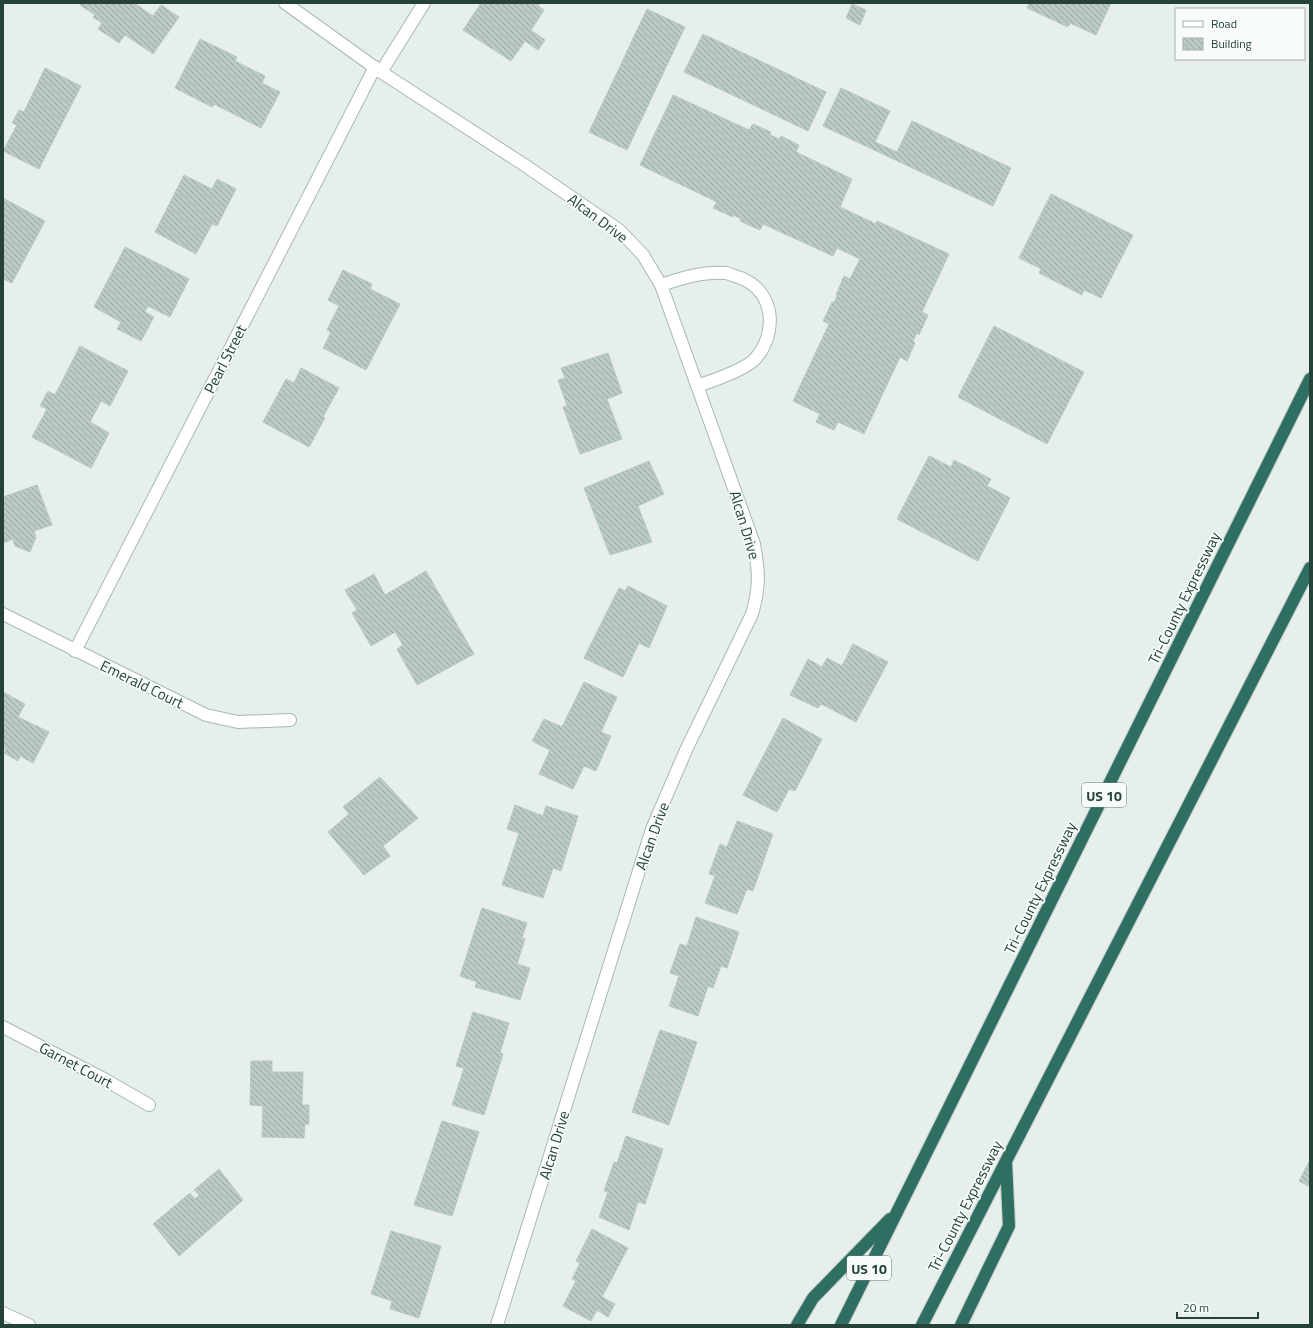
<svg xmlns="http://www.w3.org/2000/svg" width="1313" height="1328" font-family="'Titillium Web',sans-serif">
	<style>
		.building { fill: url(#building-back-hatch); stroke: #b8c9c2 }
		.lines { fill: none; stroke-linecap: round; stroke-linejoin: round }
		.minor-casing { stroke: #a8b8b2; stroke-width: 14 }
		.highway-casing { stroke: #c2cac8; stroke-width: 14 }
		.minor { stroke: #fff; stroke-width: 12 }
		.highway { stroke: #2f6f62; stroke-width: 12 }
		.labels { text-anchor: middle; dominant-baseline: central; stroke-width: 3.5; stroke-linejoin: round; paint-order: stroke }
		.shield { fill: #f7fbf9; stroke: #637a73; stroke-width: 1 }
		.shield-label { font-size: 14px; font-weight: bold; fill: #24423a }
		.street-label { font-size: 15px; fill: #24423a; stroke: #f7fbf9 }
	</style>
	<defs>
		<pattern id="building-back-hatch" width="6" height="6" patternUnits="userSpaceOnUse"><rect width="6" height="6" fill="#bbcac4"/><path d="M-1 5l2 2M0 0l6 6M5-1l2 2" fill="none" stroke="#98a6a0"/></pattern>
	</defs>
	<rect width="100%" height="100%" fill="#e6efeb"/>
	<g class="building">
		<path d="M 82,3 L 134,3 L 153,16 L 161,5 L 179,17 L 153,54 L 125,35 L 119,43 L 98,29 L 102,23 L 93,17 L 95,15 L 80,5 Z"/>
		<path d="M 481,3 L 540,3 L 538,6 L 544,10 L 531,30 L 545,40 L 538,50 L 525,41 L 511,61 L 463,30 Z"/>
		<path d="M 1028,3 L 1111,3 L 1096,35 L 1070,23 L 1068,27 L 1027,8 L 1029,4 Z"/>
		<path d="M 852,4 L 866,10 L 860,25 L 846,18 Z"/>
		<path d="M 647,9 L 685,27 L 627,150 L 589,132 Z"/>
		<path d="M 703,34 L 826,92 L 808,131 L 684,72 Z"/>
		<path d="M 200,39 L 237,57 L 235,61 L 265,76 L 262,83 L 280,92 L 261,128 L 214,104 L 212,107 L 175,88 Z"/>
		<path d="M 45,68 L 81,86 L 39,169 L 3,151 L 17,125 L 12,123 L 19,110 L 24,112 Z"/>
		<path d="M 841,88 L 890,111 L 875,142 L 897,152 L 912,121 L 1011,168 L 993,206 L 823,126 Z"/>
		<path d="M 673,95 L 749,130 L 753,124 L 771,132 L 770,135 L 779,139 L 781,136 L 799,145 L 796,152 L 852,179 L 840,207 L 876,224 L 877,221 L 949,254 L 922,312 L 928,315 L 919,335 L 917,333 L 913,341 L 915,343 L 907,361 L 900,357 L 864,434 L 838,422 L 834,430 L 816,422 L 820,414 L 793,401 L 829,324 L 823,321 L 832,302 L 834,303 L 837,296 L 836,295 L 844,276 L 850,279 L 860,259 L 837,248 L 833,256 L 763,224 L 760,230 L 740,221 L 741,219 L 734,215 L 733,217 L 713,208 L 717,202 L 640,165 Z"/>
		<path d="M 184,175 L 212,189 L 217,179 L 236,189 L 217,226 L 212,224 L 196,254 L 155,232 Z"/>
		<path d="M 1051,194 L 1133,235 L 1101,298 L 1084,290 L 1082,295 L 1039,273 L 1041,269 L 1019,258 Z"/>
		<path d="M 3,198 L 45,221 L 12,283 L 3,279 Z"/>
		<path d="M 125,247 L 189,279 L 170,317 L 148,306 L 145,312 L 154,317 L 141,341 L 117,329 L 121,322 L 94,307 Z"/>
		<path d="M 343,270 L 372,284 L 370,289 L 400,304 L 366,370 L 323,348 L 331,332 L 327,330 L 339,306 L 328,300 Z"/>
		<path d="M 994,326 L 1084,372 L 1047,444 L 958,397 Z"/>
		<path d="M 80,346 L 128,371 L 110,406 L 101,401 L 90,422 L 109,433 L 91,468 L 32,437 L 47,409 L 40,406 L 48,391 L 55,395 Z"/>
		<path d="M 608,353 L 622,393 L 607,399 L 622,439 L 580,454 L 563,407 L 567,406 L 558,380 L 565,378 L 561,368 Z"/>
		<path d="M 301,368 L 339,388 L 323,417 L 325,418 L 309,447 L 263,422 L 286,379 L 294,383 Z"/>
		<path d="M 929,456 L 951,467 L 954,460 L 991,479 L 987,486 L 1010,498 L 978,561 L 897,519 Z"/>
		<path d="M 649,461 L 664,494 L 638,506 L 652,542 L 610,555 L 584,488 Z"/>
		<path d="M 37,485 L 52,525 L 34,531 L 36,537 L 30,552 L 15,546 L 13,539 L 3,543 L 3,497 Z"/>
		<path d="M 426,571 L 474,654 L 417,685 L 397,649 L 403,645 L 395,632 L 371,646 L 352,613 L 357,610 L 345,590 L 374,574 L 385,595 Z"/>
		<path d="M 628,586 L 667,606 L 649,648 L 639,643 L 623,677 L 584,658 L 619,588 L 625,591 Z"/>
		<path d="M 853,644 L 888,662 L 856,722 L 821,704 L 818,708 L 790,695 L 808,659 L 822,667 L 827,658 L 842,666 Z"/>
		<path d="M 584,682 L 617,697 L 601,732 L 611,736 L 596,771 L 584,766 L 573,789 L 539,774 L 550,750 L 532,741 L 544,719 L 562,727 Z"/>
		<path d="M 3,692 L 25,704 L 18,717 L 49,732 L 33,763 L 20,756 L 18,761 L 4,753 L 6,749 L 3,748 Z"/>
		<path d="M 783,718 L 822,739 L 795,791 L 789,789 L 777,812 L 743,795 Z"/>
		<path d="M 380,777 L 418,818 L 383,846 L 390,856 L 364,875 L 328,832 L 349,814 L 343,807 Z"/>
		<path d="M 515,805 L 543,816 L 546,806 L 578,816 L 561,871 L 553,868 L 543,898 L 502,885 L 519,833 L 507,829 Z"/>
		<path d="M 737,821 L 773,834 L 753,891 L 747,889 L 737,914 L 705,903 L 715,876 L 709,874 L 720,844 L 727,847 Z"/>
		<path d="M 482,908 L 527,923 L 522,938 L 525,939 L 517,964 L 530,968 L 520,1000 L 475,987 L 477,982 L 460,976 Z"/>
		<path d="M 696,917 L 739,932 L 727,968 L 721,966 L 713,988 L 708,986 L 698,1016 L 669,1006 L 679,976 L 670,973 L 680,944 L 687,946 Z"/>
		<path d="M 473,1012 L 509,1023 L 500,1053 L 503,1054 L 484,1115 L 452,1105 L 464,1068 L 456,1066 Z"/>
		<path d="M 660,1030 L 697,1042 L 669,1125 L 632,1112 Z"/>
		<path d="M 251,1061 L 272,1061 L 272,1072 L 303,1072 L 302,1105 L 309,1105 L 309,1124 L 305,1124 L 304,1138 L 262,1137 L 263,1106 L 250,1105 Z"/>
		<path d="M 442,1121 L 479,1132 L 452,1216 L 414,1205 Z"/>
		<path d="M 626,1136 L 663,1149 L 645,1204 L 638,1202 L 629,1230 L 599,1217 L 608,1192 L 604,1191 L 614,1162 L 617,1163 Z"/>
		<path d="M 1310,1160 L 1310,1187 L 1299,1181 Z"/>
		<path d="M 219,1169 L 243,1200 L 179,1256 L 153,1224 L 190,1193 L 195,1199 L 199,1195 L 194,1190 Z"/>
		<path d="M 592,1229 L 628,1248 L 602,1297 L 615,1304 L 608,1317 L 597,1310 L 591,1321 L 563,1306 L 576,1281 L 572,1279 L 580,1263 L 576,1261 Z"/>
		<path d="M 391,1231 L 441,1246 L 419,1318 L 390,1309 L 392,1301 L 371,1294 Z"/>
	</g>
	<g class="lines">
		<g class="minor-casing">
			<g id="minor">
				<path d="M 285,3 L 381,72 L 523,164 L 619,230 L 643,255 L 661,285 L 754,544 C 759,572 760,587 752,614 L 686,750 L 652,829 L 497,1325"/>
				<path d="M 381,72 L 424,3"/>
				<path d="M 661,285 C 682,278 704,271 726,273 C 731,274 736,277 741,278 C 775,292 778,333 755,359 C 745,370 712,381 697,386"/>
				<path d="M 3,614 L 206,715 L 238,722 L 290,720"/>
				<path d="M 75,651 L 375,67"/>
				<path d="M 3,1027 L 104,1079 L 149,1105"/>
				<path d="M 3,1313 L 29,1325"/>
			</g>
		</g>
		<g class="highway-casing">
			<g id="highway">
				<path d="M 797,1325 L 813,1298 L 890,1219"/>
				<path d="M 841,1325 L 1310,379"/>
				<path d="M 922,1325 L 1310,568"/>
				<path d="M 961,1325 L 1009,1226 L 1006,1162"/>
			</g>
		</g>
		<use href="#minor" class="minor"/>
		<use href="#highway" class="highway"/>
	</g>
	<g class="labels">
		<g class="shield">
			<rect x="1082" y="783" width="44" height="24" rx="3"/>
			<rect x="847" y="1256" width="44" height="24" rx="3"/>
		</g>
		<g class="shield-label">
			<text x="1104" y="795">US 10</text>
			<text x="869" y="1268">US 10</text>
		</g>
		<g class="street-label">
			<text transform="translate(598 218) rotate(37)">Alcan Drive</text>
			<text transform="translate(225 359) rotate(-63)">Pearl Street</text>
			<text transform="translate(745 525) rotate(73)">Alcan Drive</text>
			<text transform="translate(1184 598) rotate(-64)">Tri-County Expressway</text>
			<text transform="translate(142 684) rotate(26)">Emerald Court</text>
			<text transform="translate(652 836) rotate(-70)">Alcan Drive</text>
			<text transform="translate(1040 888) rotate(-64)">Tri-County Expressway</text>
			<text transform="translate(76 1065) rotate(28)">Garnet Court</text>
			<text transform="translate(554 1145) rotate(-73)">Alcan Drive</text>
			<text transform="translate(965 1206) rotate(-63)">Tri-County Expressway</text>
		</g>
	</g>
	<rect width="1313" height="1328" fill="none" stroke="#24423a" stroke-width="8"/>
	<rect x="1175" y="8" width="130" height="52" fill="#f7fbf9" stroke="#a3b1ad"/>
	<rect x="1183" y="21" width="20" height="6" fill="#ffffff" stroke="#a3b1ad"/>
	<text x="1211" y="28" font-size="12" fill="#24423a">Road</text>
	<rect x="1183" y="38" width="20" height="12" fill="url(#building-back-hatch)" stroke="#a3b1ad"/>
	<text x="1211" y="48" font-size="12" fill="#24423a">Building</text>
	<path d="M1177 1312v6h81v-6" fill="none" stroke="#24423a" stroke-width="2"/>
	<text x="1183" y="1312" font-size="12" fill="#24423a" stroke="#f7fbf9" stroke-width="3" paint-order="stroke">20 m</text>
</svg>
